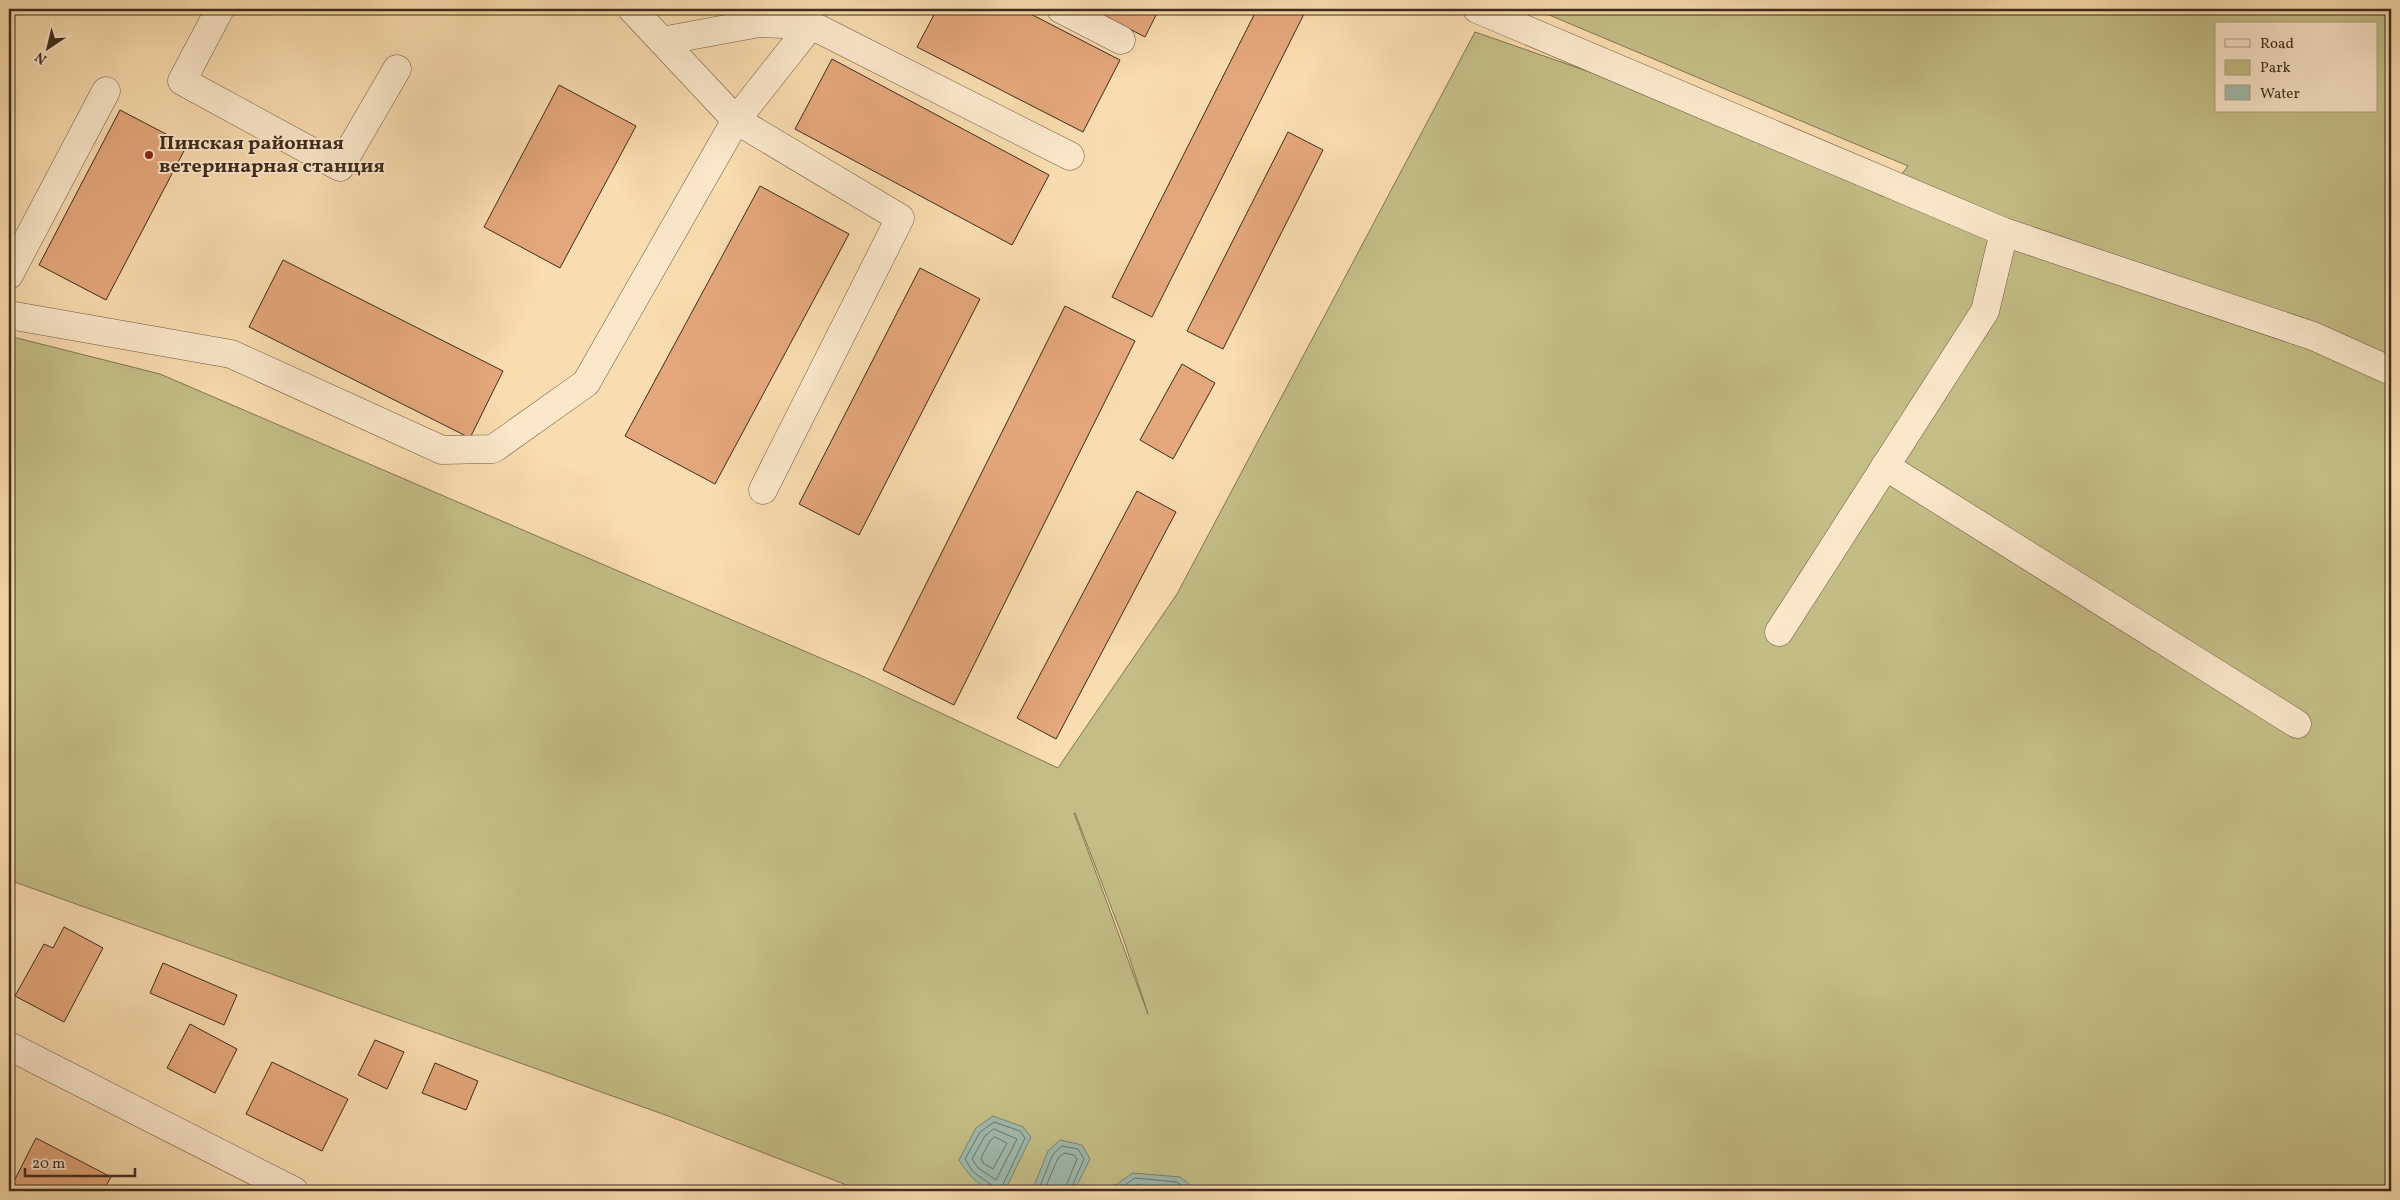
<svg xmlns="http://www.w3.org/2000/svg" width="2400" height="1200" font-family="Vollkorn,serif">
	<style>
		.green { fill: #c4be86; stroke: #827552; fill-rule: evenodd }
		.water { fill: #9ebbae; stroke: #788274 }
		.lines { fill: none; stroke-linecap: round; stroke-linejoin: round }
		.shore { stroke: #6e7466; stroke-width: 1 }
		.building { fill: #e4a77b; stroke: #3f2c1e }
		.minor-casing { stroke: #6e5842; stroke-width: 29 }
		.minor { stroke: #fbe8cb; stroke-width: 28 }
		.poi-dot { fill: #8f2418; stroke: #fbe8cb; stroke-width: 2 }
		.labels { text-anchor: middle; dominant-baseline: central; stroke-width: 4; stroke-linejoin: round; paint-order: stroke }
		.poi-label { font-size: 20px; font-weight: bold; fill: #3f2c1e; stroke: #fbe8cb; text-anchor: start }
	</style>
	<rect width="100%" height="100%" fill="#f9dcaf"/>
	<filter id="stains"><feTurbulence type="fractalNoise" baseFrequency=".004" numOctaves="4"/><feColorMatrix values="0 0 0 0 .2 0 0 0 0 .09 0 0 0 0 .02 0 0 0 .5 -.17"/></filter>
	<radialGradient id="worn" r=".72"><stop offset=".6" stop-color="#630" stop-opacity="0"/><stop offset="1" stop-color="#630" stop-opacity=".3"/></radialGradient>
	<path class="green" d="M 1535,9 L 2391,9 L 2391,1191 L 1232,1191 L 1221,1185 L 1217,1191 L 862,1191 L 671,1117 L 9,880 L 9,336 L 160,374 L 860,675 L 1058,768 L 1177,594 L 1475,32 L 1725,119 L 1884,197 L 1908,166 ZM 2216,24 L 2376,24 L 2376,111 L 2216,111 ZM 1075,813 L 1123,938 L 1148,1014 L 1074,813 Z"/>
	<g class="water">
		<path d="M 993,1116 L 1023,1127 L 1031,1137 L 1005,1190 C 981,1191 971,1178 959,1160 L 976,1128 Z"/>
		<path d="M 1060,1140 L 1082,1145 L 1090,1159 L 1074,1191 L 1032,1191 L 1048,1151 Z"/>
		<path d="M 1133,1173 L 1180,1177 L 1198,1191 L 1107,1191 Z"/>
	</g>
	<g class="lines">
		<g class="shore">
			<path d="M 994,1129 L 1017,1139 L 996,1180 L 978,1168 L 972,1159 L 985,1136 Z"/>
			<path d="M 995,1137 L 1007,1143 L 993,1169 L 983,1163 L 981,1158 L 990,1141 Z"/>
			<path d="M 993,1191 L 992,1185 L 973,1172 L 965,1159 L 980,1132 L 994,1122 L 1020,1131 L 1025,1138 L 1000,1191"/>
			<path d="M 1038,1191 L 1053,1154 L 1062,1146 L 1078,1149 L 1084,1159 L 1070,1191"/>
			<path d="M 1044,1191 L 1058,1158 L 1064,1153 L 1074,1155 L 1077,1159 L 1064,1191"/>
			<path d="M 1116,1191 L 1135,1178 L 1177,1182 L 1190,1191"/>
			<path d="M 1126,1191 L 1136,1185 L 1175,1188 L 1179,1191"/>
		</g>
	</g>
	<g class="building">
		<path d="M 937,9 L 1021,9 L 1120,60 L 1083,132 L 917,47 Z"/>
		<path d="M 1091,9 L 1159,9 L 1145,37 Z"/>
		<path d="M 1257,9 L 1295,9 L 1304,14 L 1152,317 L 1112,297 Z"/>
		<path d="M 832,59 L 1049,175 L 1012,245 L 795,129 Z"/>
		<path d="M 559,85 L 636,126 L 560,268 L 484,227 Z"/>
		<path d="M 120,110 L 187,145 L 106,300 L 39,265 Z"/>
		<path d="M 1288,132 L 1323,150 L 1223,349 L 1187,331 Z"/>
		<path d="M 760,186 L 849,234 L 715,484 L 625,436 Z"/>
		<path d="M 283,260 L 503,371 L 470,438 L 249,327 Z"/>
		<path d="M 920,268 L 980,299 L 859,535 L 799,504 Z"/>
		<path d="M 1065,306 L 1135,341 L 954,705 L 883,670 Z"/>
		<path d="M 1182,364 L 1215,383 L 1173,459 L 1140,440 Z"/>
		<path d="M 1137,491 L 1176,512 L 1056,739 L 1017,718 Z"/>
		<path d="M 64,927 L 103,948 L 64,1022 L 15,996 L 44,944 L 53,948 Z"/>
		<path d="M 163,963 L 237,995 L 224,1025 L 150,993 Z"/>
		<path d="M 190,1024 L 237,1049 L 215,1093 L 167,1068 Z"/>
		<path d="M 375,1040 L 404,1052 L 387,1089 L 358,1075 Z"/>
		<path d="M 272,1062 L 348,1099 L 322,1151 L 246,1114 Z"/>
		<path d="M 435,1063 L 478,1081 L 466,1110 L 422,1093 Z"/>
		<path d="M 36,1138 L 111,1177 L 103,1191 L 9,1191 Z"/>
	</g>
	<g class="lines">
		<g class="minor-casing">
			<g id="minor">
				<path d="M 220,9 L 182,81 L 340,167 L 397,69"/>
				<path d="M 632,9 L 736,120 L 900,218 L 763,490"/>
				<path d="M 1061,9 L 1121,40"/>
				<path d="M 1477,9 L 2004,232 L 2313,336 L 2391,371"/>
				<path d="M 662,41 L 759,23 L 811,25"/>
				<path d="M 9,275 L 106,91"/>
				<path d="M 9,315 L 231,354 L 442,450 L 493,449 L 586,383 L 736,120 L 811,25 L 1070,156"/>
				<path d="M 1885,466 L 2297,724"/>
				<path d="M 1779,632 L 1985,311 L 2004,232"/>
				<path d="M 9,1046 L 294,1191"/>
			</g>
		</g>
		<use href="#minor" class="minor"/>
	</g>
	<circle class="poi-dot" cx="149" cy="155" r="5"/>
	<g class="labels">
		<g class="poi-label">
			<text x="159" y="144">Пинская районная<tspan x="159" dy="23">ветеринарная станция</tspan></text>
		</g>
	</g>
	<rect width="2400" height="1200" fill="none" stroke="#f9dcaf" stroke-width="30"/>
	<rect x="10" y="10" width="2380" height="1180" fill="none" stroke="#3f2c1e" stroke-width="2.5"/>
	<rect x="15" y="15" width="2370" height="1170" fill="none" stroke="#3f2c1e"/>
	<rect x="2215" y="22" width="162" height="90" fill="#fbe8cb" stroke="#b09d86"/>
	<rect x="2225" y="39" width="25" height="8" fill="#fbe8cb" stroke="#b09d86"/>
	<text x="2260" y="48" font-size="15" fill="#3f2c1e">Road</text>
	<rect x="2225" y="60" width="25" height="15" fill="#c4be86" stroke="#b09d86"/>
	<text x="2260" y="72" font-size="15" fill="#3f2c1e">Park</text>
	<rect x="2225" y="85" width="25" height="15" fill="#9ebbae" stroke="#b09d86"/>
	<text x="2260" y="98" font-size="15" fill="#3f2c1e">Water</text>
	<g transform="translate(48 48) rotate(215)" stroke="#fbe8cb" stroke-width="4" paint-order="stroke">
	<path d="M0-4L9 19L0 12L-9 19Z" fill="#3f2c1e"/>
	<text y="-8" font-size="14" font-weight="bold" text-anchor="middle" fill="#3f2c1e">N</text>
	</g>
	<path d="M25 1168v8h110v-8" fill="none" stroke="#3f2c1e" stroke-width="2.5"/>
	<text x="32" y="1168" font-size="15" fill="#3f2c1e" stroke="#fbe8cb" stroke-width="4" paint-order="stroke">20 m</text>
	<rect width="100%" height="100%" filter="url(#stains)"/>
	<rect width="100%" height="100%" fill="url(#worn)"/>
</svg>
